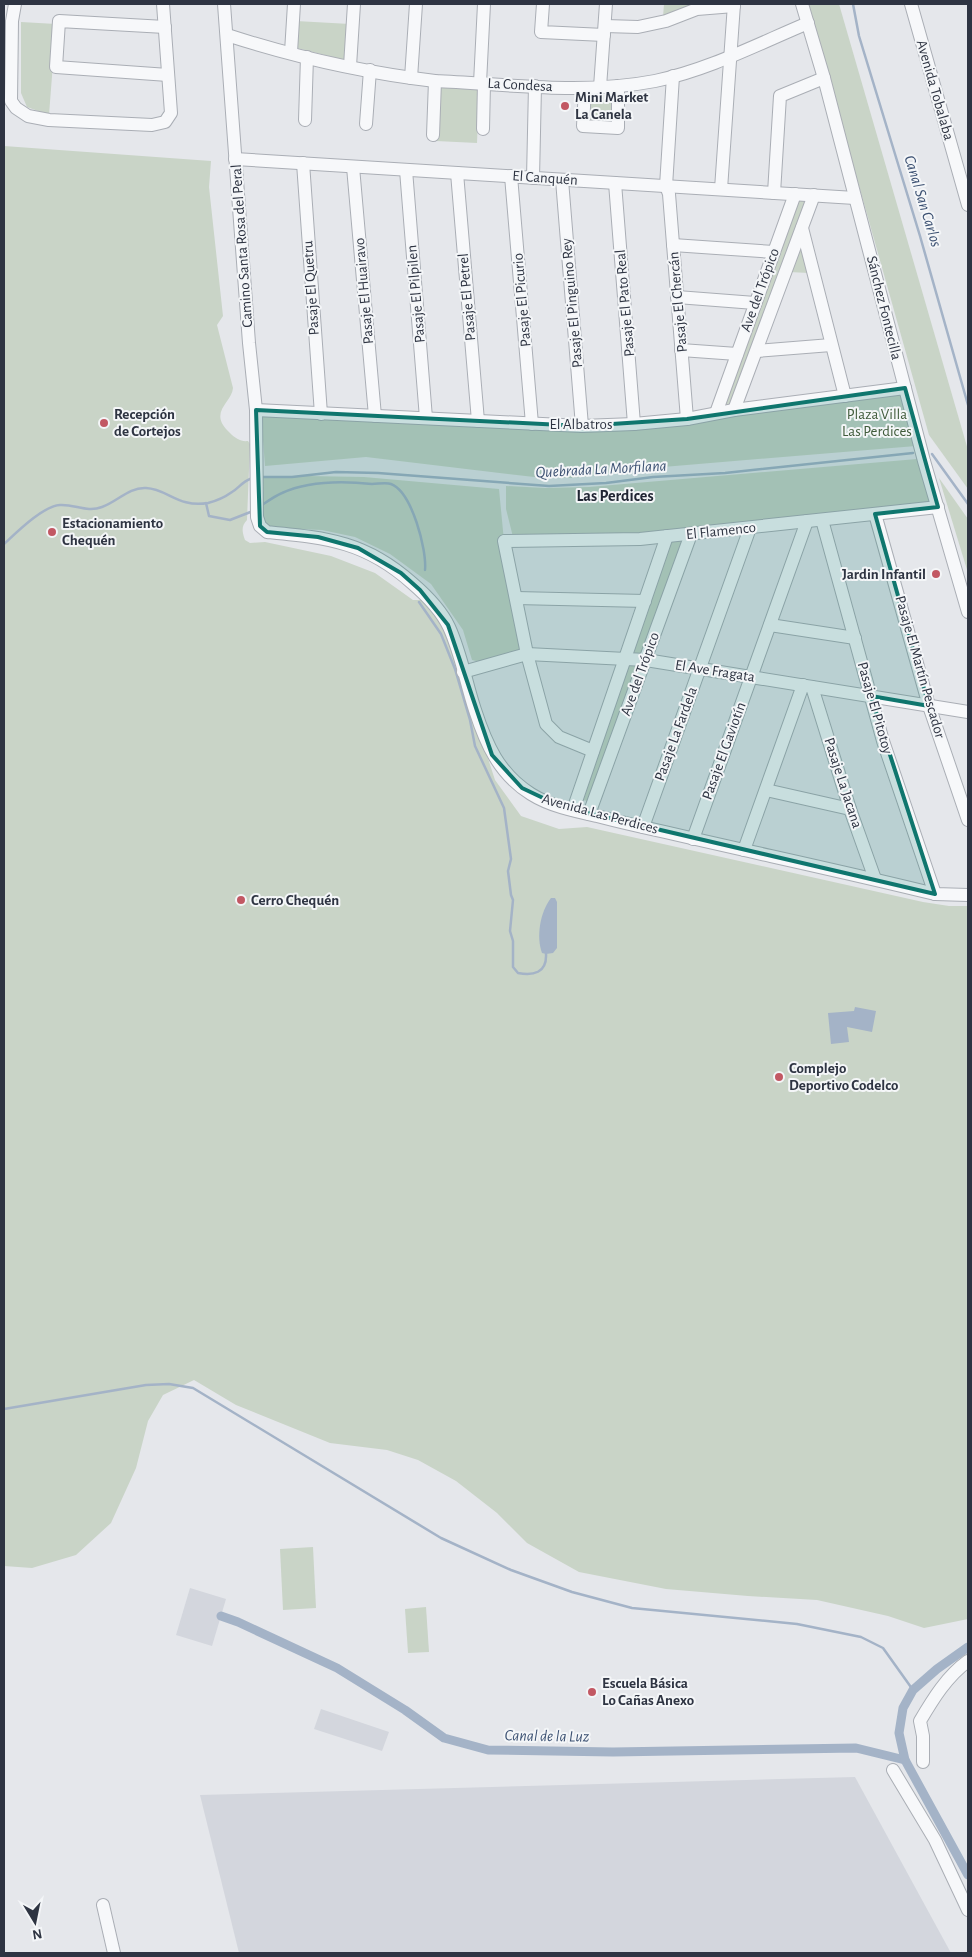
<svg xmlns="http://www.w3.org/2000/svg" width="972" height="1957" font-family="'Alegreya Sans',sans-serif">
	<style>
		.built { fill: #d3d6dd }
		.green { fill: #c9d4c7 }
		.water { fill: #a4b3c7 }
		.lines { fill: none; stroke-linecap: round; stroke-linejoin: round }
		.stream { stroke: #a4b3c7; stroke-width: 2.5 }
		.canal { stroke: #a4b3c7; stroke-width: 9 }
		.minor-casing { stroke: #aaaeb5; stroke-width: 14 }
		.minor { stroke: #f7f8fa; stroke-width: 12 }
		.marked { fill: #0f766e; fill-opacity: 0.2; stroke: #0f766e; stroke-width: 4; stroke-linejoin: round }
		.poi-dot { fill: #c25863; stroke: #f4f6f8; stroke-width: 2 }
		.labels { text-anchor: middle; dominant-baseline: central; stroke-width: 4; stroke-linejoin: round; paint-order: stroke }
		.street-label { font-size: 15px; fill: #2e3442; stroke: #f4f6f8 }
		.poi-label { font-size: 15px; font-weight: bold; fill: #2e3442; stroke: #f4f6f8; text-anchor: start }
		.park-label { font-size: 15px; fill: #415c3c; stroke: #f4f6f8 }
		.water-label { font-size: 16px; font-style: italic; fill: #3c5172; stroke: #f4f6f8 }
		.neighbourhood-label { font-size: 16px; font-weight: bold; fill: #202533; stroke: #f4f6f8 }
	</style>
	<rect width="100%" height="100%" fill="#e5e7eb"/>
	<g class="built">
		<path d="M 190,1588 L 226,1599 L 212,1646 L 176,1635 Z"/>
		<path d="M 321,1709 L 389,1732 L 382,1751 L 314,1729 Z"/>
		<path d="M 855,1777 L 951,1953 L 239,1953 L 200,1795 Z"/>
	</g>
	<g class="green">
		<path d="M 664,4 L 729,4 L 663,17 Z"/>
		<path d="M 808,4 L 839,4 L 968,450 L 968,489 L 929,435 Z"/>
		<path d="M 296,21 L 350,24 L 349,61 L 293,47 Z"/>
		<path d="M 21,22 L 56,24 L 49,115 L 27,107 L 21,93 Z"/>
		<path d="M 439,87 L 479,90 L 477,143 L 436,141 Z"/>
		<path d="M 614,94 L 614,120 L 609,123 L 588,123 L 587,97 Z"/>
		<path d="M 4,146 L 211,161 L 209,187 L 223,316 L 217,325 L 233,388 C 232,403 207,412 230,433 C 235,438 241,442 248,441 L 250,444 L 247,520 C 241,526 242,532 245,540 L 250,543 L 265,542 L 331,556 L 375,573 L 413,600 L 428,600 L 446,629 L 495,780 L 521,816 L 559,829 L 587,827 L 923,902 L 949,906 L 968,906 L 968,1619 L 924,1628 L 888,1616 L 817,1600 L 748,1596 L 666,1589 L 579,1572 L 527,1543 L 497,1513 L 456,1481 L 418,1460 L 387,1450 L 330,1443 L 236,1405 L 194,1380 L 163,1395 L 148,1421 L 136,1468 L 111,1523 L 76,1555 L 32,1568 L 4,1566 Z"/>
		<path d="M 807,199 L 735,402 L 724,405 L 797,200 Z"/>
		<path d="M 799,240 L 809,273 L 789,272 Z"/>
		<path d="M 903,391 L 916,446 L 663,467 L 572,478 L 534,477 L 366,457 L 265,466 L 261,414 L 569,429 Z"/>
		<path d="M 917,459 L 920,459 L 933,503 L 675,532 L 513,537 L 506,509 L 506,486 L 545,488 L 589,487 Z"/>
		<path d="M 307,476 L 364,477 L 499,489 L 504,541 L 523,643 L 517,652 L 480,662 L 472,660 L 463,630 L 431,584 L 390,554 L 355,537 L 322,530 L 272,528 L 263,525 L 260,478 Z"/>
		<path d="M 939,478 L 968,519 L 968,573 Z"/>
		<path d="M 685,535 L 592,802 L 578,799 L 669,538 Z"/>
		<path d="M 313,1547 L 316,1608 L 283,1610 L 280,1549 Z"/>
		<path d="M 426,1607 L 429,1652 L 408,1653 L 405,1609 Z"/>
	</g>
	<g class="water">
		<path d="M 551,898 L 555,898 L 557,902 L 557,948 L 553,953 L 546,954 L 542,953 C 536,937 540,912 551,898 Z"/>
		<path d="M 855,1007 L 876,1011 L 872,1032 L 847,1027 L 849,1042 L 831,1044 L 828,1013 L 854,1011 Z"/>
	</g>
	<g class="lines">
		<g class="stream">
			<path d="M 853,4 L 859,36 L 920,236 L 968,405"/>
			<path d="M 932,454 L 968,504"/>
			<path d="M 262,477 L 292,477 L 336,472 L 378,473 L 549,486 L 606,483 L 653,477 L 725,473 L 913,453"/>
			<path d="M 206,503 L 209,516 L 230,520 L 253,511"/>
			<path d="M 262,505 C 268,501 275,496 282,493 C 308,481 344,481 372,484 C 378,484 386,482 391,484 C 412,492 427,550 425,570"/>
			<path d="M 4,544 C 17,532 43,506 60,505 C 75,504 87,513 102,507 C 117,502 129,487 146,488 C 168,489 178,508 208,503 C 216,501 225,497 232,492 C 239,488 242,482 250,479"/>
			<path d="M 419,602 L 441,634 L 455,669 L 470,720 L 475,746 L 504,808 L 511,859 L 508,871 L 511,895 L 513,900 L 510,931 L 513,941 L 513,967 L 518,973 C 533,976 547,973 546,954"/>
			<path d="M 4,1409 L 146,1385 L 169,1384 L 193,1388 L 441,1538 L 511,1570 L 572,1592 L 632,1608 L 797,1624 L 861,1637 L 883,1648 L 913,1690"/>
		</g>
		<g class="canal">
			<path d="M 221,1616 L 238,1622 L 337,1668 L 405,1710 L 444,1738 L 488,1750 L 613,1752 L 856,1748 L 905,1760"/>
			<path d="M 968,1647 L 937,1669 L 913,1690 L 903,1708 L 899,1733 L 905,1760 L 968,1875"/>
		</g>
		<g class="minor-casing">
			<g id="minor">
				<path d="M 15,4 L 12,21 L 11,101 L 16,108 L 28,116 L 49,120 L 152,125 L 165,122 L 171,113 L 163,4"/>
				<path d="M 224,4 L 249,343 L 256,410 L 257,517 L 260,526 L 267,532 C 327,538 365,541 412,583 C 426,595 441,610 449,627 C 461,653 466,683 475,710 C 486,744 499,774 531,794 C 550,806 574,811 597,816 C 620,822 642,827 665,832 C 755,853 846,872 935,894 L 968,895"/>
				<path d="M 543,4 L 541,32 L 604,35"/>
				<path d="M 802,4 L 824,78 L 924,461 L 968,612"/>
				<path d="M 911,4 L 968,205"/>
				<path d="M 605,26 L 638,27 L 666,21 L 697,9 L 734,6"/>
				<path d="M 165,27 L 59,21 L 56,67 L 168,75"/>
				<path d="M 227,35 C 292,56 367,73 435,81 C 507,84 583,95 655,81 C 708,70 758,44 808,23"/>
				<path d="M 291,52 L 294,4"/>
				<path d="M 350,66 L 354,4"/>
				<path d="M 673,76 L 666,186 L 669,194 L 687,419"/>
				<path d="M 411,78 L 416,4"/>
				<path d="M 480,83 L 484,4"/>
				<path d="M 600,87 L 606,4"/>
				<path d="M 585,88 L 583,126 L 618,128 L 618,86"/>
				<path d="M 305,120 L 307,57"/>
				<path d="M 366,124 L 370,70"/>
				<path d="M 483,129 L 484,83"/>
				<path d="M 433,135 L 435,81"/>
				<path d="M 235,159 L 855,198"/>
				<path d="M 303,163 L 321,414"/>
				<path d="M 353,167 L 375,416"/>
				<path d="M 406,170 L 426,418"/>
				<path d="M 457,173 L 478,421"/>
				<path d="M 511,176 L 532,424"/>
				<path d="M 533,178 L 535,86"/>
				<path d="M 562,180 L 582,426"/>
				<path d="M 615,183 L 634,424"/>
				<path d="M 721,189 L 734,4"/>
				<path d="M 774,193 L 780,96 L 824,78"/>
				<path d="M 802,228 L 845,396"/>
				<path d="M 673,245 L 774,252"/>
				<path d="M 677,297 L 755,303"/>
				<path d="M 681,350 L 737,354"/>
				<path d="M 757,351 L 831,345"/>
				<path d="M 256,410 L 582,426 L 634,424 L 687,419 L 734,410 L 905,388"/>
				<path d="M 734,410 L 814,195"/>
				<path d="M 716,413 L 795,194"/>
				<path d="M 875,514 L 929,706 L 968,820"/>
				<path d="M 822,520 L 883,741 L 935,894"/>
				<path d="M 516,598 L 645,601"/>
				<path d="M 770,625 L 855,638"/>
				<path d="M 463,672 L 527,654 L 646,660 L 968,712"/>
				<path d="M 812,687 L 850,809 L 875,879"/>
				<path d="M 593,751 L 559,737 L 546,724 L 527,654 L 504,541 L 640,539 L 938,507"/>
				<path d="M 766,790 L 850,809"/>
				<path d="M 573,810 L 667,536"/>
				<path d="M 589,814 L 691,534"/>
				<path d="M 643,827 L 750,528"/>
				<path d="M 693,839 L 807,521"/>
				<path d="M 744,850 L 803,685"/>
				<path d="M 923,1762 L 923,1736 L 920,1721 C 933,1699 947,1676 968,1661"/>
				<path d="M 893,1770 L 935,1840 L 968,1910"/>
				<path d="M 103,1905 L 114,1953"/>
			</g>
		</g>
		<use href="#minor" class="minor"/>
	</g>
	<path class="marked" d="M 905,388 L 938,507 L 875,514 L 929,706 L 871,696 L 935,894 L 562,807 L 522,788 L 492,755 L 448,625 L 420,590 L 401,573 L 358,548 L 318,537 L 267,532 L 260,526 L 256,410 L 582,426 L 687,419 Z"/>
	<g class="poi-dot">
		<circle cx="565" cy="106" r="5"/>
		<circle cx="104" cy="423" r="5"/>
		<circle cx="52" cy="532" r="5"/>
		<circle cx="936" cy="574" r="5"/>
		<circle cx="241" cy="900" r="5"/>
		<circle cx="779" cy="1077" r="5"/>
		<circle cx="592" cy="1692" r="5"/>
	</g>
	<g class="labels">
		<g class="street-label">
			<text transform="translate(520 85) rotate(3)">La Condesa</text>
			<text transform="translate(935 90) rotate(74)">Avenida Tobalaba</text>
			<text transform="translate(545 178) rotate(4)">El Canquén</text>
			<text transform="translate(242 246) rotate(-94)">Camino Santa Rosa del Peral</text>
			<text transform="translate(311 288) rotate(-94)">Pasaje El Quetru</text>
			<text transform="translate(760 290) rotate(-70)">Ave del Trópico</text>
			<text transform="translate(364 291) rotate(-95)">Pasaje El Huairavo</text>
			<text transform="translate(416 294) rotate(-95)">Pasaje El Pilpilen</text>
			<text transform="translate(467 297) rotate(-95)">Pasaje El Petrel</text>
			<text transform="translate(522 300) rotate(-95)">Pasaje El Picurio</text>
			<text transform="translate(678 302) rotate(-95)">Pasaje El Chercán</text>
			<text transform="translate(572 303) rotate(-95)">Pasaje El Pinguino Rey</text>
			<text transform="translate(625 303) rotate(-95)">Pasaje El Pato Real</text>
			<text transform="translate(884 308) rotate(76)">Sánchez Fontecilla</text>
			<text x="581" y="424">El Albatros</text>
			<text transform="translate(721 531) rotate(-6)">El Flamenco</text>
			<text transform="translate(920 667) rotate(74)">Pasaje El Martín Pescador</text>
			<text transform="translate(715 671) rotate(9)">El Ave Fragata</text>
			<text transform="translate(640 674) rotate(-70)">Ave del Trópico</text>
			<text transform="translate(875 708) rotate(74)">Pasaje El Pitotoy</text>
			<text transform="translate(676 734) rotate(-70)">Pasaje La Fardela</text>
			<text transform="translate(724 751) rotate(-70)">Pasaje El Gaviotín</text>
			<text transform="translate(843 783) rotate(72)">Pasaje La Jacana</text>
			<text transform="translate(600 814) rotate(15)">Avenida Las Perdices</text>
		</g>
		<g class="poi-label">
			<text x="575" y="97">Mini Market<tspan x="575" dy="17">La Canela</tspan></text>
			<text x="114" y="414">Recepción<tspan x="114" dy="17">de Cortejos</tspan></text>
			<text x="62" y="523">Estacionamiento<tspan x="62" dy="17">Chequén</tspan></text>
			<text x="926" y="574" text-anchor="end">Jardin Infantil</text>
			<text x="251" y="900">Cerro Chequén</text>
			<text x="789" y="1068">Complejo<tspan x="789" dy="17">Deportivo Codelco</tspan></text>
			<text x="602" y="1683">Escuela Básica<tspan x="602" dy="17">Lo Cañas Anexo</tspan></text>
		</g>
		<g class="park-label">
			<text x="877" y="414">Plaza Villa<tspan x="877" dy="17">Las Perdices</tspan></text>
		</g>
		<g class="water-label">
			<text transform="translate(923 201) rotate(73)">Canal San Carlos</text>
			<text transform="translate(601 469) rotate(-3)">Quebrada La Morfilana</text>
			<text transform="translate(547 1736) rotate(1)">Canal de la Luz</text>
		</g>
		<g class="neighbourhood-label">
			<text x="615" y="496">Las Perdices</text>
		</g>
	</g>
	<rect width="972" height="1957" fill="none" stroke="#2e3442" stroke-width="10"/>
	<g transform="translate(35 1922) rotate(170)" stroke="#f4f6f8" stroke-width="4" paint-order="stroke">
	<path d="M0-4L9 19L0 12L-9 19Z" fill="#2e3442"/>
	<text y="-8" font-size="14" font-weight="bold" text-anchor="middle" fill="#2e3442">N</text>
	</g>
</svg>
